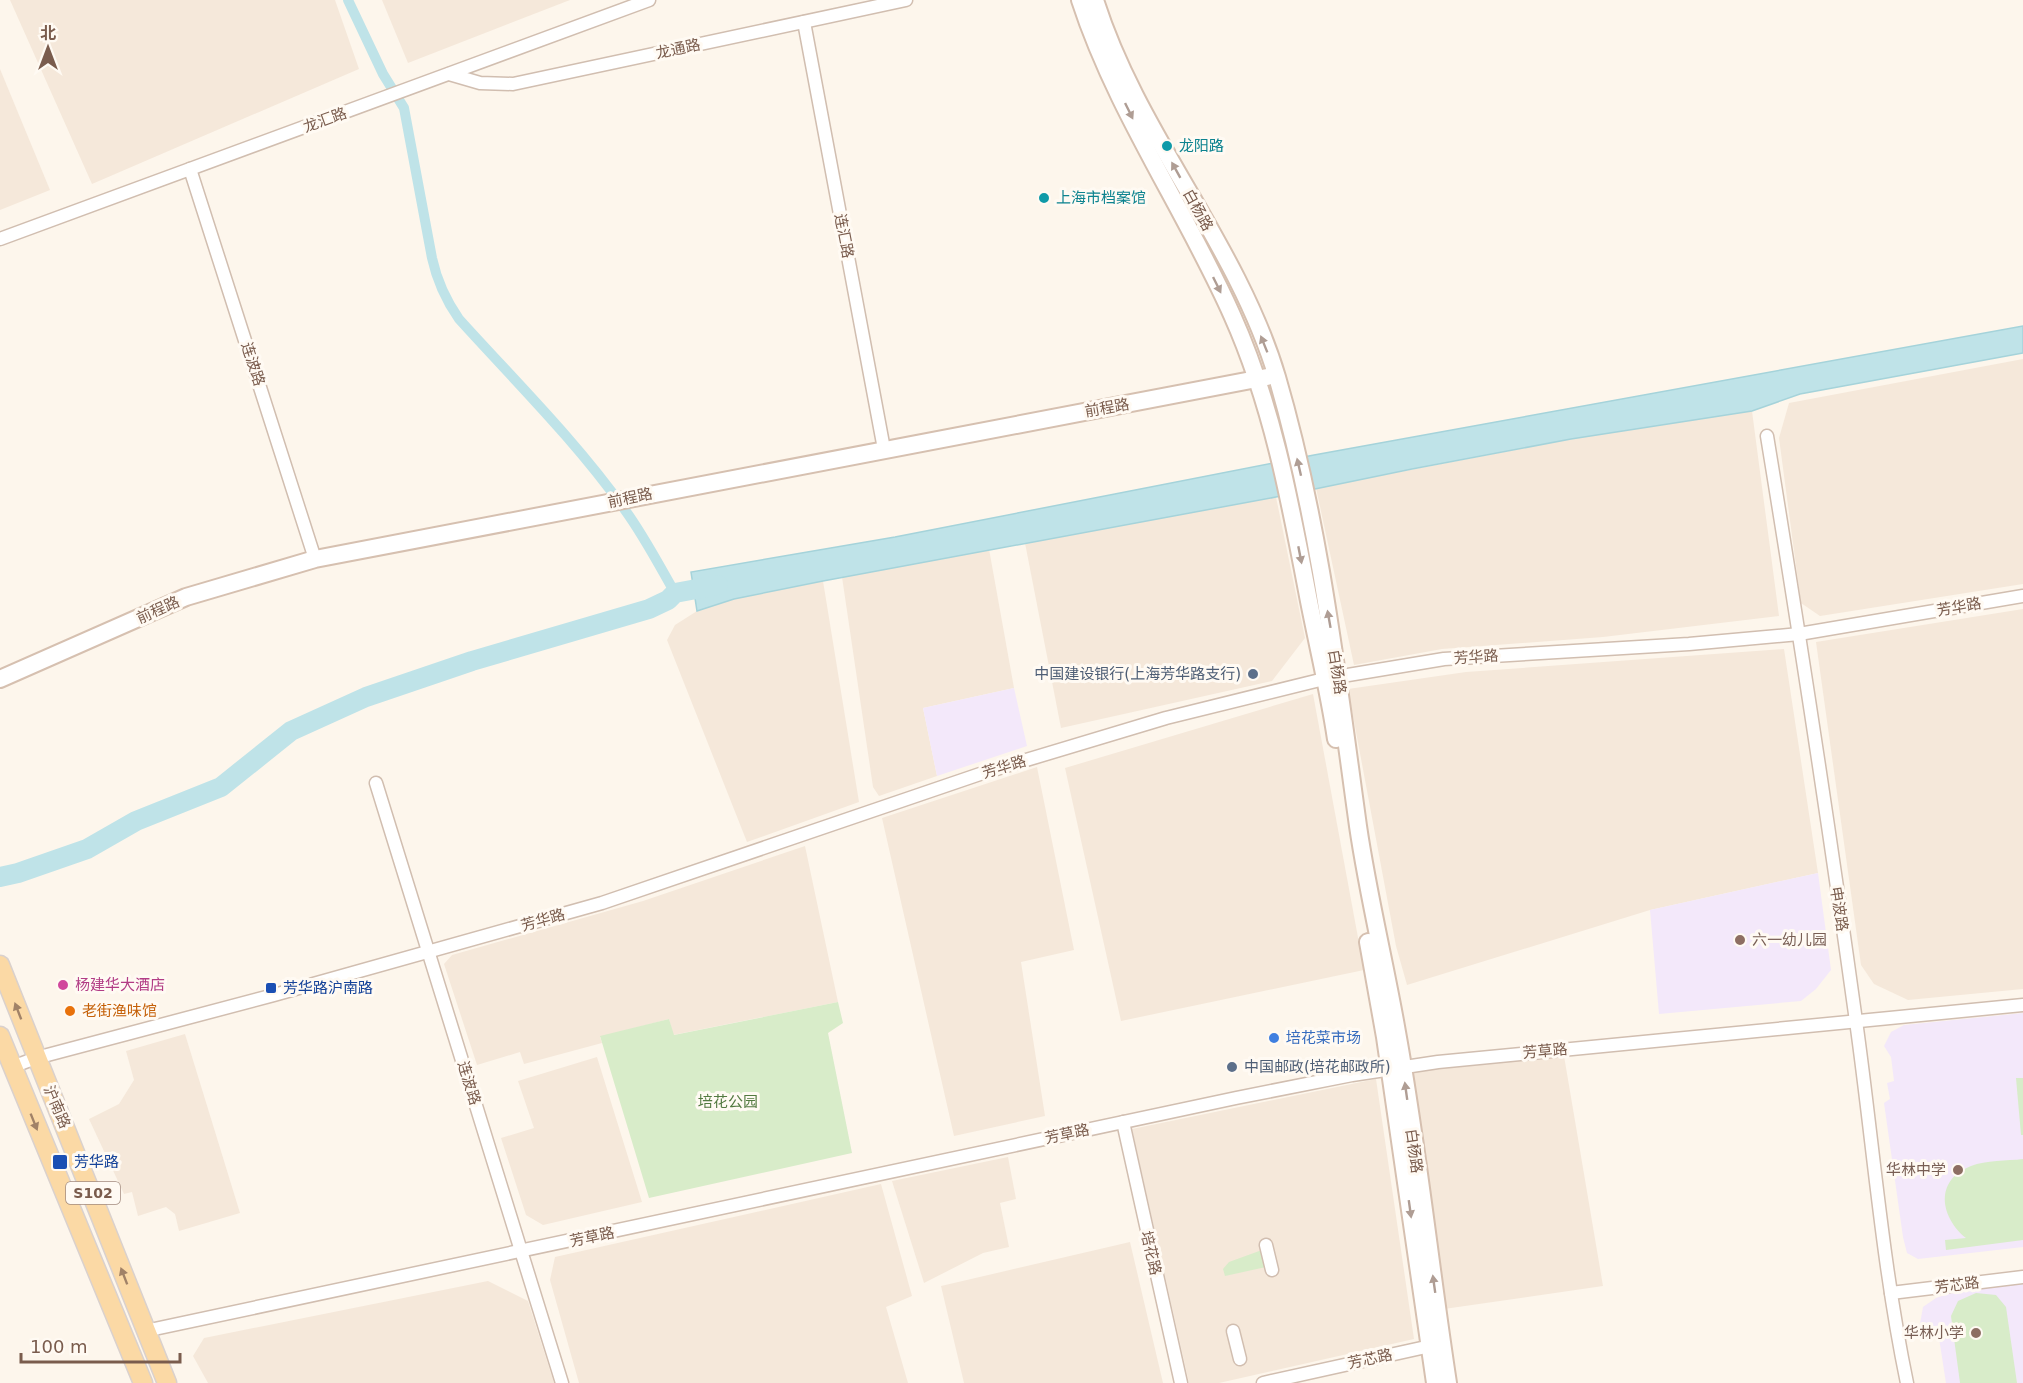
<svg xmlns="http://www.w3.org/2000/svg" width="2023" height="1383" font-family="'DejaVu Sans','Noto Sans SC',sans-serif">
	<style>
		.residential { fill: #f5e8da }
		.education { fill: #f3e8fa }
		.green { fill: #d8ecc9 }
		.water { fill: #bfe3e8; stroke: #a5d3da; stroke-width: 1.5 }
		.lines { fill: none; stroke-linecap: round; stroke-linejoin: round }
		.canal { stroke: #bfe3e8; stroke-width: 10 }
		.river { stroke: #bfe3e8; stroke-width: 20 }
		.street-casing { stroke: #d1beb0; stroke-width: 15 }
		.secondary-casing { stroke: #d6c0b0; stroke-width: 20 }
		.primary-casing { stroke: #dad1cd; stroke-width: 21 }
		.street { stroke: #fff; stroke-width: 12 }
		.secondary { stroke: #fff; stroke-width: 16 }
		.primary { stroke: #fbd9a5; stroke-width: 18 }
		.oneway { fill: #af9d94 }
		.oneway2 { fill: #a18267 }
		.culture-dot { fill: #0f9aa8; stroke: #fffaf3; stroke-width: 2 }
		.service-dot { fill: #5c6f8a; stroke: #fffaf3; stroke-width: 2 }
		.education-dot { fill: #8d6e63; stroke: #fffaf3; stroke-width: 2 }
		.hotel-dot { fill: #d1479c; stroke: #fffaf3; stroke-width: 2 }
		.transit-dot { fill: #1a4fb4; stroke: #fffaf3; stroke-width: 2 }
		.food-dot { fill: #e8710a; stroke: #fffaf3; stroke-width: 2 }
		.shop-dot { fill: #3f7fe0; stroke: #fffaf3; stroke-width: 2 }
		.labels { text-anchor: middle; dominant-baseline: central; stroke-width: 6; stroke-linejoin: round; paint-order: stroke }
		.shield { fill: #fffaf3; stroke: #a28b7f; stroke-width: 1.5 }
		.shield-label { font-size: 14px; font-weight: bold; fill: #7a5c4d }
		.street-label { font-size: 15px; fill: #7a5c4d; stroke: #fffaf3 }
		.culture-label { font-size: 15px; fill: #0d838f; stroke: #fffaf3; text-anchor: start }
		.service-label { font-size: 15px; fill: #4e5e75; stroke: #fffaf3; text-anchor: end }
		.education-label { font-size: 15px; fill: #785e54; stroke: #fffaf3; text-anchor: end }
		.hotel-label { font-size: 15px; fill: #b23c85; stroke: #fffaf3; text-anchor: start }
		.transit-label { font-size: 15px; fill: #164399; stroke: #fffaf3; text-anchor: start }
		.food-label { font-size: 15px; fill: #c56008; stroke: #fffaf3; text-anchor: start }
		.shop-label { font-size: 15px; fill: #366cbe; stroke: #fffaf3; text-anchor: start }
		.park-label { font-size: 15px; fill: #537a41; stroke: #fffaf3 }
	</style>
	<rect width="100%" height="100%" fill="#fdf6ec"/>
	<g class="residential">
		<path d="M 10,0 L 335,0 L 359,69 L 92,184 Z"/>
		<path d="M 382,0 L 570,0 L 408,63 Z"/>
		<path d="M 0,69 L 50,190 L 0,210 Z"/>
		<path d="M 2023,359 L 2023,584 L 1820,616 L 1801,603 L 1779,438 L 1789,403 Z"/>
		<path d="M 1752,411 L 1779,616 L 1603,637 L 1442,649 L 1354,665 L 1316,488 L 1571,439 Z"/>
		<path d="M 1276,497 L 1305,638 L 1272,681 L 1061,728 L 1025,543 Z"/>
		<path d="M 989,549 L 1014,688 L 923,708 L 937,776 L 879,796 L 873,787 L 842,577 Z"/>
		<path d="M 823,581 L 859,802 L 747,842 L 667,640 L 675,625 L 697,611 L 734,599 Z"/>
		<path d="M 2023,609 L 2023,989 L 1908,1000 L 1874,984 L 1861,965 L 1816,642 Z"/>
		<path d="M 1784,649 L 1818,873 L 1650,910 L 1407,985 L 1396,946 L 1348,689 L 1466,672 Z"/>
		<path d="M 1313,694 L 1364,970 L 1121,1021 L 1065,768 Z"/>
		<path d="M 1037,767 L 1074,950 L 1021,962 L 1045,1116 L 954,1136 L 882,818 Z"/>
		<path d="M 805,846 L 838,1002 L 673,1035 L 669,1019 L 600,1037 L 602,1043 L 524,1064 L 520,1052 L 477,1065 L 444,964 L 452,955 L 643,901 Z"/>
		<path d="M 185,1034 L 240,1213 L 179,1231 L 175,1214 L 166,1207 L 138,1216 L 132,1192 L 124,1194 L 89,1119 L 119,1104 L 134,1080 L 126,1051 Z"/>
		<path d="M 1563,1050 L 1603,1286 L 1437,1310 L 1402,1066 Z"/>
		<path d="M 597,1057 L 642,1202 L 543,1225 L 526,1215 L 501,1138 L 534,1128 L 518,1081 Z"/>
		<path d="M 1376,1079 L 1414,1339 L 1219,1383 L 1189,1383 L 1132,1129 Z"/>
		<path d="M 1008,1157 L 1016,1199 L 1000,1203 L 1009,1247 L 983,1253 L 924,1283 L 892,1181 Z"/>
		<path d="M 881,1184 L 912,1296 L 886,1307 L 908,1383 L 579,1383 L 550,1280 L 555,1257 Z"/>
		<path d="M 1130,1242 L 1163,1383 L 964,1383 L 941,1286 Z"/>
		<path d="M 488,1281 L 528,1301 L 554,1383 L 208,1383 L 193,1356 L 204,1338 Z"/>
	</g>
	<g class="education">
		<path d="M 1014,688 L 1027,746 L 937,776 L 923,708 Z"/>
		<path d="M 1818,873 L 1831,970 L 1816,989 L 1801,1001 L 1659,1014 L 1650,910 Z"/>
		<path d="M 2023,1013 L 2023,1247 L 1918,1259 L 1907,1253 L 1903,1237 L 1884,1103 L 1890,1099 L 1887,1083 L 1894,1081 L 1891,1057 L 1884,1046 L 1891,1032 L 1904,1025 Z"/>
		<path d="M 2023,1283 L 2023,1383 L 1946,1383 L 1939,1338 L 1919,1329 L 1923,1307 L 1936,1298 L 1954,1292 Z"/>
	</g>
	<g class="green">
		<path d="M 838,1002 L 843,1023 L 828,1033 L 852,1153 L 649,1198 L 600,1036 L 669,1019 L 674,1035 Z"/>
		<path d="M 2016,1078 L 2023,1078 L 2023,1135 L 2021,1135 Z"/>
		<path d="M 2023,1159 L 2023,1240 L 1946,1250 L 1945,1240 L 1966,1238 C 1940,1217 1934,1180 1971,1166 C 1986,1160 2007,1161 2023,1159 Z"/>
		<path d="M 1262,1250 L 1266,1267 L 1225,1276 L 1223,1269 L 1229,1262 Z"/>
		<path d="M 1976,1293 L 1996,1295 L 2006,1307 L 2017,1383 L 1960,1383 L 1951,1316 L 1958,1301 Z"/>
	</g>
	<path class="water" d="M 2023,326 L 2023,353 L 1800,394 L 1752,411 L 1571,439 L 1412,469 L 1276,497 L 823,581 L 734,599 L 697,611 L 691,572 L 895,537 L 1314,455 Z"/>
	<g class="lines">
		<path class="canal" d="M 348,0 L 383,74 L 404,108 L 432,258 C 437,281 445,299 459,319 C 515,381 576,441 625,510 C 644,536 659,565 675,593"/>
		<path class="river" d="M 0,877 L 18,873 L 87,849 L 136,821 L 221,787 L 291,731 L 366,697 L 472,661 L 649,609 L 668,600 L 675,593 L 718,585"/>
		<g class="street-casing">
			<g id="street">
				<path d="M 804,22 L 884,449"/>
				<path d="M 449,74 L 480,83 L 513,84 L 906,0"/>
				<path d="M 190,169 L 315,559"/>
				<path d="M 0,239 L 649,0"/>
				<path d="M 1767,436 C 1799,631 1829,826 1856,1021 C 1873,1142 1882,1263 1907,1383"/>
				<path d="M 376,783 L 562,1383"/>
				<path d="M 12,1067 L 36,1058 L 274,995 L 602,903 L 983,773 L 1166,718 L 1324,679 L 1444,659 L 1689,644 L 1799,634 L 2023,596"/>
				<path d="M 1123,1122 L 1181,1383"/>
				<path d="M 1266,1245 L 1272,1270"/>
				<path d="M 1891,1293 L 2023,1277"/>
				<path d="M 145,1331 L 1236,1098 L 1352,1075 L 1438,1062 L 2023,1005"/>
				<path d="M 1233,1331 L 1240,1359"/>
				<path d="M 1263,1383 L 1435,1345"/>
			</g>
		</g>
		<g class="secondary-casing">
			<g id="secondary">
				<path d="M 1080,0 C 1116,111 1185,209 1232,315 C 1272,404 1290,501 1308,596 C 1317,643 1329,691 1336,739"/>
				<path d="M 1095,0 C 1137,134 1237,243 1277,377 C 1320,524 1337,675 1358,826 C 1368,895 1385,963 1397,1032 C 1418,1148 1430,1266 1448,1383"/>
				<path d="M 0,679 L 186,597 L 315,559 L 1267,377"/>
				<path d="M 1368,942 L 1385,1037 L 1435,1383"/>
			</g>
		</g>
		<g class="primary-casing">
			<g id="primary">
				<path d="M 0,965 L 167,1383"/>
				<path d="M 0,1036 L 143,1383"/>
			</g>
		</g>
		<use href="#street" class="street"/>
		<use href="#secondary" class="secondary"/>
		<use href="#primary" class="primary"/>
	</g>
	<defs><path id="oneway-solid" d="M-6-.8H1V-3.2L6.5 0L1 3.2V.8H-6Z" transform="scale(1.5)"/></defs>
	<g class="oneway">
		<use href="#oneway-solid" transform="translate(1129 111) rotate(64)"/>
		<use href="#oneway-solid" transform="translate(1176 170) rotate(-119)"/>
		<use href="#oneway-solid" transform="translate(1217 285) rotate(64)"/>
		<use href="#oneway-solid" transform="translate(1264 344) rotate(-112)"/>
		<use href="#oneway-solid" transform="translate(1299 467) rotate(-103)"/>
		<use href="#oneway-solid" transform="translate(1300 555) rotate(79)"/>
		<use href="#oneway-solid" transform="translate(1329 619) rotate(-100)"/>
		<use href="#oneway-solid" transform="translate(1406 1091) rotate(-98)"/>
		<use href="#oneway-solid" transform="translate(1410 1209) rotate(82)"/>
		<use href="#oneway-solid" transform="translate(1434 1284) rotate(-98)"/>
	</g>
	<g class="oneway2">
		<use href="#oneway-solid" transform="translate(18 1011) rotate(-111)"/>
		<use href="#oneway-solid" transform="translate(34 1122) rotate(68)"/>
		<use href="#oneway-solid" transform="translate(124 1276) rotate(-111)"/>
	</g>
	<g class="culture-dot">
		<circle cx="1167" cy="146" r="6"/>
		<circle cx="1044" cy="198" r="6"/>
	</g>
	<g class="service-dot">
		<circle cx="1253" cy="674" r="6"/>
		<circle cx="1232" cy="1067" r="6"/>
	</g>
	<g class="education-dot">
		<circle cx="1740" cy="940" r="6"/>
		<circle cx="1958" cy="1170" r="6"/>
		<circle cx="1976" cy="1333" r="6"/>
	</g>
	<circle class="hotel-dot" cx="63" cy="985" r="6"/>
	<g class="transit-dot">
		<rect x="265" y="982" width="12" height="12" rx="3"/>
		<rect x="52" y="1154" width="16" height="16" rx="3"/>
	</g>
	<circle class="food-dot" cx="70" cy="1011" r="6"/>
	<circle class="shop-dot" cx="1274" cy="1038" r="6"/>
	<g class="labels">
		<rect class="shield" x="66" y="1182" width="54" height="22" rx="4.5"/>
		<g class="shield-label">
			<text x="93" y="1193">S102</text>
		</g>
		<g class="street-label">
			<text transform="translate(678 49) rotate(-12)">龙通路</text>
			<text transform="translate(325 120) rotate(-20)">龙汇路</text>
			<text transform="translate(1198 210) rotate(61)">白杨路</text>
			<text transform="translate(844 236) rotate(79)">连汇路</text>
			<text transform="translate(253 364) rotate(72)">连波路</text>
			<text transform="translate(1107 408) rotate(-10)">前程路</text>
			<text transform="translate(630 498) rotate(-12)">前程路</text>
			<text transform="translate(1959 607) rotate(-10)">芳华路</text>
			<text transform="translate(158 610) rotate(-24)">前程路</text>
			<text transform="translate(1476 657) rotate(-4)">芳华路</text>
			<text transform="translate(1337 672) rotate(81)">白杨路</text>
			<text transform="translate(1004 767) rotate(-17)">芳华路</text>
			<text transform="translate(1839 909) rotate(81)">申波路</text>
			<text transform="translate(543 920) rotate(-16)">芳华路</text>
			<text transform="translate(1545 1051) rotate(-5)">芳草路</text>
			<text transform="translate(469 1083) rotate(73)">连波路</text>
			<text transform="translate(57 1107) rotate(67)">沪南路</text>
			<text transform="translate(1067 1134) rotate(-12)">芳草路</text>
			<text transform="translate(1414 1151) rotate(82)">白杨路</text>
			<text transform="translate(592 1237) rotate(-12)">芳草路</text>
			<text transform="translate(1151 1253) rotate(77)">培花路</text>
			<text transform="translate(1957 1285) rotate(-7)">芳芯路</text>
			<text transform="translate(1370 1359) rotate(-12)">芳芯路</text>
		</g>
		<g class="culture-label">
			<text x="1179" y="146">龙阳路</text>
			<text x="1056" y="198">上海市档案馆</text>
		</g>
		<g class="service-label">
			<text x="1241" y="674">中国建设银行(上海芳华路支行)</text>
			<text x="1244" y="1067" text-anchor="start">中国邮政(培花邮政所)</text>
		</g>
		<g class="education-label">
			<text x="1752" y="940" text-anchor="start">六一幼儿园</text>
			<text x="1946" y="1170">华林中学</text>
			<text x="1964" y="1333">华林小学</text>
		</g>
		<g class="hotel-label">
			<text x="75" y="985">杨建华大酒店</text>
		</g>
		<g class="transit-label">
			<text x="283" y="988">芳华路沪南路</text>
			<text x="74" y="1162">芳华路</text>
		</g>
		<g class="food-label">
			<text x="82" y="1011">老街渔味馆</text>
		</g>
		<g class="shop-label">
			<text x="1286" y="1038">培花菜市场</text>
		</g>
		<g class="park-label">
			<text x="728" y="1102">培花公园</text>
		</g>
	</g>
	<g transform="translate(48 48)" stroke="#fffaf3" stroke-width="4.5" paint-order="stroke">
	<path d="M0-4.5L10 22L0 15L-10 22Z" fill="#7a5c4d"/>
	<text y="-9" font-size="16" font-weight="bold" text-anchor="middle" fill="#7a5c4d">北</text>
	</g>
	<path d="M21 1353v9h159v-9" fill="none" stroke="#7a5c4d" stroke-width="3"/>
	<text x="30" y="1353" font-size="18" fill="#7a5c4d" stroke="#fffaf3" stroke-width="4.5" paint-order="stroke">100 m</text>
</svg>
